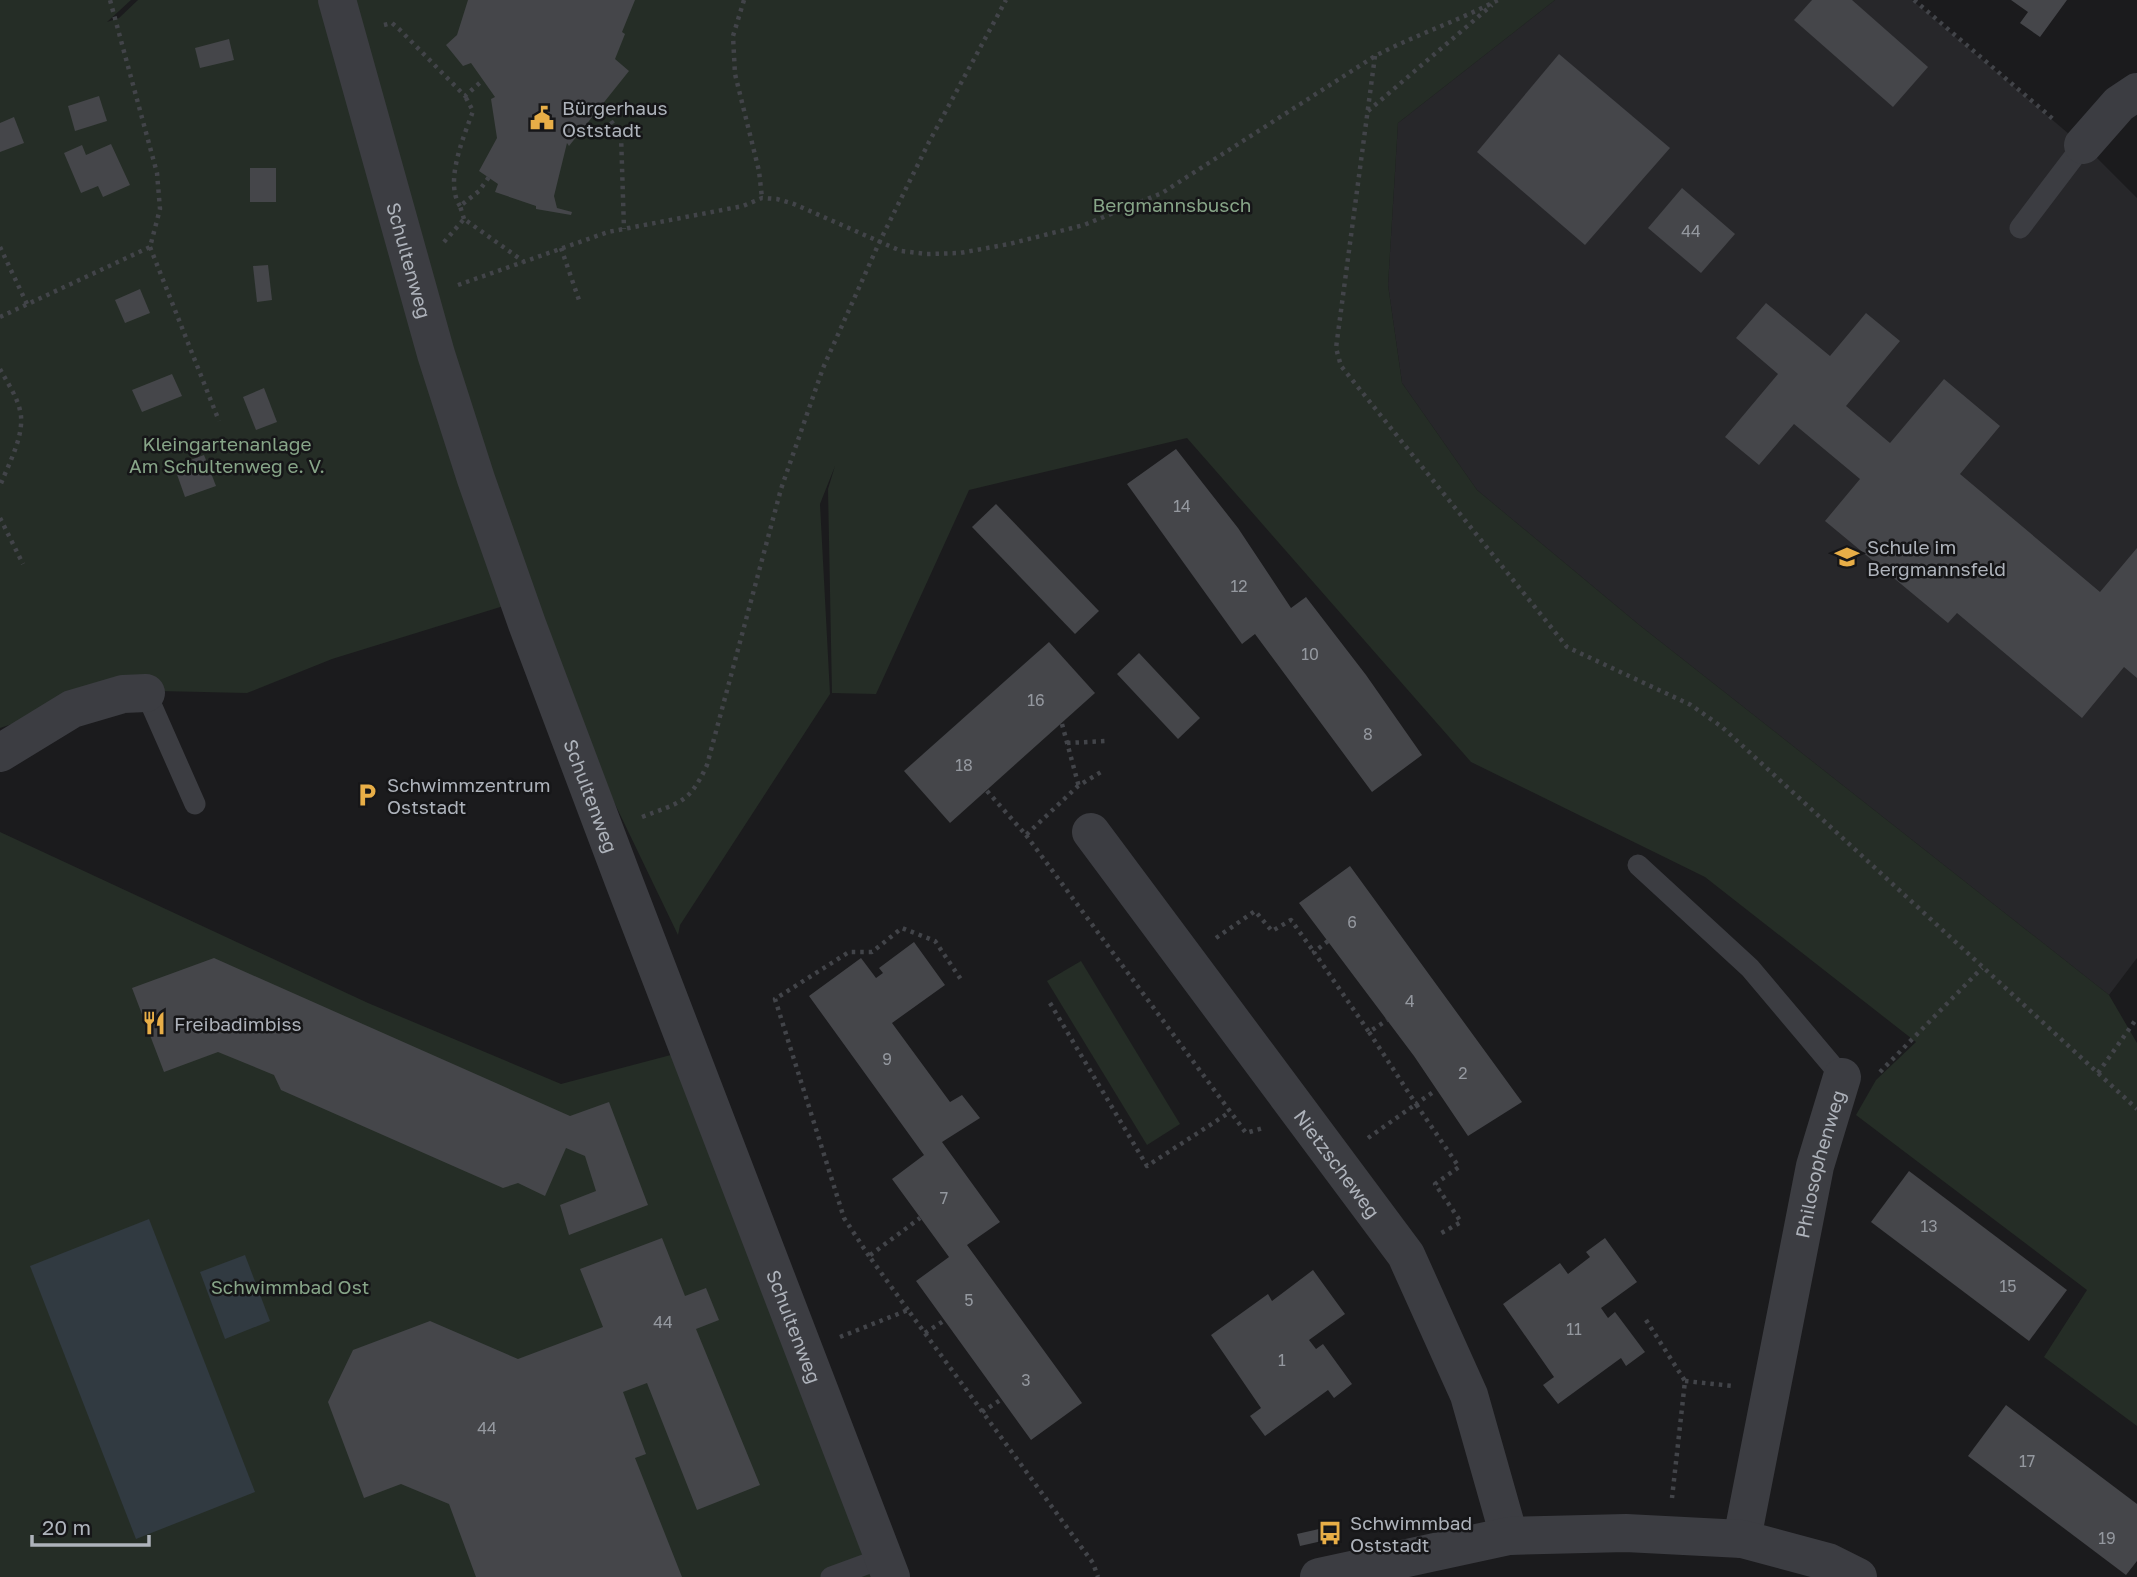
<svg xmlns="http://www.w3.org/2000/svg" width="2137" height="1577" font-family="'Golos Text',sans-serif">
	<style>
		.built { fill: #27272a }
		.green { fill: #252d26 }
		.water { fill: #313a41 }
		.building { fill: #45464a }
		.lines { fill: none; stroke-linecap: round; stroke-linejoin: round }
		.path { stroke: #424449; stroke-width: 4.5; stroke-dasharray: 3.5 5; stroke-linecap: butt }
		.lane { stroke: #3c3d42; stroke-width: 21 }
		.street { stroke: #3c3d42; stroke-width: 38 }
		.labels { text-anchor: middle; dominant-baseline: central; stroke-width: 5; stroke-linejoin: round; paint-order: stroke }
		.number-label { font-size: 16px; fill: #94989f }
		.poi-label { font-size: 19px; fill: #aeb3bb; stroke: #161618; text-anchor: start }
		.park-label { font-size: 19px; fill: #87a588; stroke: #161618 }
		.street-label { font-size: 19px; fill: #aeb3bb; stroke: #161618 }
	</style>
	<rect width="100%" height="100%" fill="#1b1b1d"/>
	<path class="built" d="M 1555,0 L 1912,0 L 2096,157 L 2137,198 L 2137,958 L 2109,995 L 1638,624 L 1477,490 L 1402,383 L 1388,285 L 1398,123 Z"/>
	<g class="green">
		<path d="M 0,0 L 131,0 L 107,22 L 119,18 L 138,0 L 1555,0 L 1398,123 L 1388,285 L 1402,383 L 1477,490 L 1638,624 L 2109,995 L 2137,1043 L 2137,1426 L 2044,1357 L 2087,1290 L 1856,1115 L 1876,1080 L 1916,1042 L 1705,877 L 1471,762 L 1187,438 L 969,490 L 876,694 L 832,693 L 828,489 L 835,466 L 820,504 L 830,694 L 680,925 L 678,935 L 527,621 L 520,601 L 332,659 L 247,693 L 114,690 L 0,728 Z"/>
		<path d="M 0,832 L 368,1003 L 561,1084 L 686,1051 L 890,1577 L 0,1577 Z"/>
		<path d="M 1081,961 L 1180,1124 L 1147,1145 L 1047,981 Z"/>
	</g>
	<g class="water">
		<path d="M 149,1219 L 255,1492 L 136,1539 L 30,1266 Z"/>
		<path d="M 245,1255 L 270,1321 L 225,1339 L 200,1272 Z"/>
	</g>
	<g class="building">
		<path d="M 468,0 L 635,0 L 622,32 L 625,34 L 615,59 L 629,71 L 569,146 L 567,143 L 554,196 L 557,208 L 572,212 L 571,215 L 536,209 L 536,206 L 495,192 L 498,184 L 479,171 L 497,138 L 491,99 L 495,97 L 471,63 L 463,66 L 446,45 L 457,35 Z"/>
		<path d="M 1812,0 L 1852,0 L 1928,67 L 1893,107 L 1794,20 Z"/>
		<path d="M 2011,0 L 2067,0 L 2040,37 L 2020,23 L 2028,12 Z"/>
		<path d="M 229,39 L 234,60 L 200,68 L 195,48 Z"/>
		<path d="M 1559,54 L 1670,148 L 1585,245 L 1477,152 Z"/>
		<path d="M 99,96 L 107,121 L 75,131 L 68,106 Z"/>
		<path d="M 14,117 L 24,143 L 0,152 L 0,123 Z"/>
		<path d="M 111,144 L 130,185 L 103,197 L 98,186 L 81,193 L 64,153 L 82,145 L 86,155 Z"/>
		<rect x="250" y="168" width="26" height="34"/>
		<path d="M 1682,188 L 1735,234 L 1701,273 L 1648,228 Z"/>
		<path d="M 268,265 L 272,300 L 257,302 L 253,266 Z"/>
		<path d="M 140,289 L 150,313 L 125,323 L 115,300 Z"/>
		<path d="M 1766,303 L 1830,356 L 1866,313 L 1900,341 L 1846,406 L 1890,443 L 1944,379 L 2000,426 L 1960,474 L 2100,592 L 2137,548 L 2137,678 L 2124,667 L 2082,718 L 1957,613 L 1948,623 L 1825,521 L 1860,479 L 1794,424 L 1759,465 L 1725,437 L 1778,374 L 1736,338 Z"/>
		<path d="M 172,374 L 182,396 L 142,412 L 132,390 Z"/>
		<path d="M 264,388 L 277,422 L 256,430 L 243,397 Z"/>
		<path d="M 1176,449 L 1238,528 L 1291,608 L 1306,597 L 1366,675 L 1422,755 L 1372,792 L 1255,634 L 1242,644 L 1127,484 Z"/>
		<path d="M 204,455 L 216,486 L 185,497 L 174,466 Z"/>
		<path d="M 996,504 L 1099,611 L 1075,634 L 972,527 Z"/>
		<path d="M 1049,642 L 1095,693 L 950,823 L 904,771 Z"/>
		<path d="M 1139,653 L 1200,718 L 1178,739 L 1117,674 Z"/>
		<path d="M 1350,866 L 1522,1102 L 1468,1136 L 1414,1056 L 1299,903 Z"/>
		<path d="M 914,942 L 945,985 L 892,1023 L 950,1102 L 962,1095 L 980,1118 L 942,1142 L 1000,1222 L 967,1245 L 1082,1403 L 1031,1440 L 916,1281 L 949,1257 L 892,1179 L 924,1155 L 809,996 L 861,958 L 876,978 L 883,973 L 879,968 Z"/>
		<path d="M 214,958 L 570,1116 L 609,1102 L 648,1205 L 569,1235 L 560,1205 L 596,1191 L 585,1156 L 566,1148 L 545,1196 L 518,1183 L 503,1188 L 281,1090 L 274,1075 L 218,1052 L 164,1072 L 132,988 Z"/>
		<path d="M 1909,1171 L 2067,1290 L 2029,1341 L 1871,1222 Z"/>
		<path d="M 662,1238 L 685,1296 L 706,1288 L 719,1320 L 696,1329 L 760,1485 L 697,1510 L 647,1383 L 623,1392 L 646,1454 L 635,1458 L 682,1577 L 476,1577 L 449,1504 L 401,1484 L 364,1498 L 328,1402 L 353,1350 L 430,1321 L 518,1359 L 603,1327 L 580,1269 Z"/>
		<path d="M 1605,1238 L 1637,1282 L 1601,1308 L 1608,1318 L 1615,1312 L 1645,1352 L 1626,1366 L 1621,1358 L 1558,1404 L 1543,1385 L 1554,1377 L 1503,1304 L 1560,1263 L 1568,1274 L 1590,1257 L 1586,1252 Z"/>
		<path d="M 1313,1270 L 1345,1314 L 1309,1340 L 1316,1349 L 1323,1344 L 1352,1384 L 1334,1398 L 1328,1390 L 1265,1436 L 1250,1416 L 1261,1408 L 1211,1335 L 1268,1294 L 1272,1301 Z"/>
		<path d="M 2006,1405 L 2137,1504 L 2137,1561 L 2126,1575 L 1968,1456 Z"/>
		<path d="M 1319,1529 L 1322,1541 L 1300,1546 L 1297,1534 Z"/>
	</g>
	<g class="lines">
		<g class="path">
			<path d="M 744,0 L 733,36 L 735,74 L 759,171 L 762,198"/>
			<path d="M 1914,0 L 2053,119"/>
			<path d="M 384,25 L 392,23 L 400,30 L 465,96 L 483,80"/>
			<path d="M 1375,56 L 1336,348 L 1341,366 L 1567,647 L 1691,705 L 1722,727 L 2137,1109"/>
			<path d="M 1368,111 L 1492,5"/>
			<path d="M 611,121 L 621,135 L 624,229"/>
			<path d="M 460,206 C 444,182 464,136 473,111 L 465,96"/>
			<path d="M 464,219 L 460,206 L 479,191 L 489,177"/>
			<path d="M 444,242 L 464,219 L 523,261"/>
			<path d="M 0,247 L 27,304"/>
			<path d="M 150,247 L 219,421"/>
			<path d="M 561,248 L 579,300"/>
			<path d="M 458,285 L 608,232 L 743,206 L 762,198 L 777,199 L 794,204 L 901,251 L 927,254 L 960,253 L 1009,244 L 1084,225 L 1162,193 L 1375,56 C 1415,35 1458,21 1498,0"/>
			<path d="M 0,317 L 150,247 L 160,209 L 157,173 L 110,0"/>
			<path d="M 0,369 C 8,384 19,399 21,416 C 23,439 8,465 0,486"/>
			<path d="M 0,518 L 23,564"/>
			<path d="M 1062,724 L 1079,787"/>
			<path d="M 1067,743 L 1106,741"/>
			<path d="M 987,791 L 1026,835 L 1078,786 L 1101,772"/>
			<path d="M 642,817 C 680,802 689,804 707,765 L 781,489 L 823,368 L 879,243 L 929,142 L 1006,0"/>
			<path d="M 1026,835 L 1246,1133 L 1263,1128"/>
			<path d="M 1216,938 L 1255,911 L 1272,931 L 1291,920 L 1314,952"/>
			<path d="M 1328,941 L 1314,952 L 1369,1032 L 1387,1020"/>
			<path d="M 1050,1003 L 1147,1166 L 1230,1112"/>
			<path d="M 1369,1032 L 1416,1104 L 1436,1090"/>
			<path d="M 1880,1072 L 1982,968"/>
			<path d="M 2098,1073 L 2137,1018"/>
			<path d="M 1368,1138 L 1416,1104 L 1459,1167 L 1435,1184 L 1461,1222 L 1438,1235"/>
			<path d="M 869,1256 L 844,1218 L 775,999 L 849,952 L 872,952 L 902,928 L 935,941 L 962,981"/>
			<path d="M 908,1310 L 869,1256 L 920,1218"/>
			<path d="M 1646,1320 L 1685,1381 L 1672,1498"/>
			<path d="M 925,1333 L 945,1320"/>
			<path d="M 840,1337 L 908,1310 L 1093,1563 L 1098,1577"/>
			<path d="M 1685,1381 L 1733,1386"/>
			<path d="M 982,1412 L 1002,1399"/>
		</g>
		<g class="lane">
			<path d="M 2020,228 L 2083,145"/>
			<path d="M 146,693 L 195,804"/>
			<path d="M 1638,865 L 1750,968 L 1842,1077"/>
			<path d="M 831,1577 L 883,1558"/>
		</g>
		<g class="street">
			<path id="s1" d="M 337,0 L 436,354 L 476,479 L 527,624 L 623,879 L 891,1577"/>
			<path d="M 2083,145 L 2119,104 L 2137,92"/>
			<path d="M 0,753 L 72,709 L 123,694 L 146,693"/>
			<path id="s2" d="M 1091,832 L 1406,1255 L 1469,1395 L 1509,1536"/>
			<path id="s3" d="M 1742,1539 L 1815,1166 L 1842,1077"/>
			<path d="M 1319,1577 L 1509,1536 L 1626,1533 L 1742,1539 L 1828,1562 L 1858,1577"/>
		</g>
	</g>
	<defs>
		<g id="civic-bare" transform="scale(1.89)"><path d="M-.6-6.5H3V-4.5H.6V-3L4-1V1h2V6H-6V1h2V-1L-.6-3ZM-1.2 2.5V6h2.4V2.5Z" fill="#e8ae47" stroke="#161618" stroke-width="2.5" paint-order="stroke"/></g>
		<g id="school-bare" transform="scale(1.89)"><path d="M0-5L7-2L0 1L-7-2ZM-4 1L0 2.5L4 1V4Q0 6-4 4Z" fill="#e8ae47" stroke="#161618" stroke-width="2.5" paint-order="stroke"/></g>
		<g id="parking-bare" transform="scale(1.89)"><path d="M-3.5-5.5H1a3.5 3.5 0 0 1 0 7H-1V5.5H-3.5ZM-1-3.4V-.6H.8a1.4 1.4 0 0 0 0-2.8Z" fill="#e8ae47" stroke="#161618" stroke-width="2.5" paint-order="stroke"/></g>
		<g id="restaurant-bare" transform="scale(1.89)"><path d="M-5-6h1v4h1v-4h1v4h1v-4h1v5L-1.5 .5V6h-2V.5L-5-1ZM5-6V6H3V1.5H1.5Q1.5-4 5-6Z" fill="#e8ae47" stroke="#161618" stroke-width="2.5" paint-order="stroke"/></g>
		<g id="bus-bare" transform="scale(1.89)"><path d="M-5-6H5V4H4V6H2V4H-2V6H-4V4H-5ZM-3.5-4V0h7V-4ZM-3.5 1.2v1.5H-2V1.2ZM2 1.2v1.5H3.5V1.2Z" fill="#e8ae47" stroke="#161618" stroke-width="2.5" paint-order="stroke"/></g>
	</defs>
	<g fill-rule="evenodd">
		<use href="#civic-bare" x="542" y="118"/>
		<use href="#school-bare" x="1847" y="557"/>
		<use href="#parking-bare" x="367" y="795"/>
		<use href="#restaurant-bare" x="154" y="1023"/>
		<use href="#bus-bare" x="1330" y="1533"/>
	</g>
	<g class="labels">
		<g class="number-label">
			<text x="1691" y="231">44</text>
			<text x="1182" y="506">14</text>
			<text x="1239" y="586">12</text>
			<text x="1310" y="654">10</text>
			<text x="1036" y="700">16</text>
			<text x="1368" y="734">8</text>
			<text x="964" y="765">18</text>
			<text x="1352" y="922">6</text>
			<text x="1410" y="1001">4</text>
			<text x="887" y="1059">9</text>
			<text x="1463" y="1073">2</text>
			<text x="944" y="1198">7</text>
			<text x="1929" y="1226">13</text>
			<text x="2008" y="1286">15</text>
			<text x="969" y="1300">5</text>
			<text x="663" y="1322">44</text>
			<text x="1574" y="1329">11</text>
			<text x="1282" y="1360">1</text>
			<text x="1026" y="1380">3</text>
			<text x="487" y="1428">44</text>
			<text x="2027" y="1461">17</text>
			<text x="2107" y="1538">19</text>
		</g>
		<g class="poi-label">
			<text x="562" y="107">Bürgerhaus<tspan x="562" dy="22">Oststadt</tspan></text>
			<text x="1867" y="546">Schule im<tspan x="1867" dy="22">Bergmannsfeld</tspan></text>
			<text x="387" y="784">Schwimmzentrum<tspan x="387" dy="22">Oststadt</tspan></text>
			<text x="174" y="1023">Freibadimbiss</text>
			<text x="1350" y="1522">Schwimmbad<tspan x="1350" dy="22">Oststadt</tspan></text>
		</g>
		<g class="park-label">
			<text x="1172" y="204">Bergmannsbusch</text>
			<text x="227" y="443">Kleingartenanlage<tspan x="227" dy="22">Am Schultenweg e. V.</tspan></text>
			<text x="290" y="1286">Schwimmbad Ost</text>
		</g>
		<g class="street-label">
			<text stroke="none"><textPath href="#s1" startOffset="270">Schultenweg</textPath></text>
			<text stroke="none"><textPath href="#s1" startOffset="836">Schultenweg</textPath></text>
			<text stroke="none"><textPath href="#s3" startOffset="383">Philosophenweg</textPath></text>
			<text stroke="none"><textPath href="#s2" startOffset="413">Nietzscheweg</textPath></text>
			<text stroke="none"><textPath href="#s1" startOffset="1404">Schultenweg</textPath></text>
		</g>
	</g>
	<path d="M32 1535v10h117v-10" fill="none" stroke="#aeb3bb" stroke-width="3.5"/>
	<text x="42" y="1535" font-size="21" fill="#aeb3bb" stroke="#161618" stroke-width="5" paint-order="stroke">20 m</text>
</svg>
